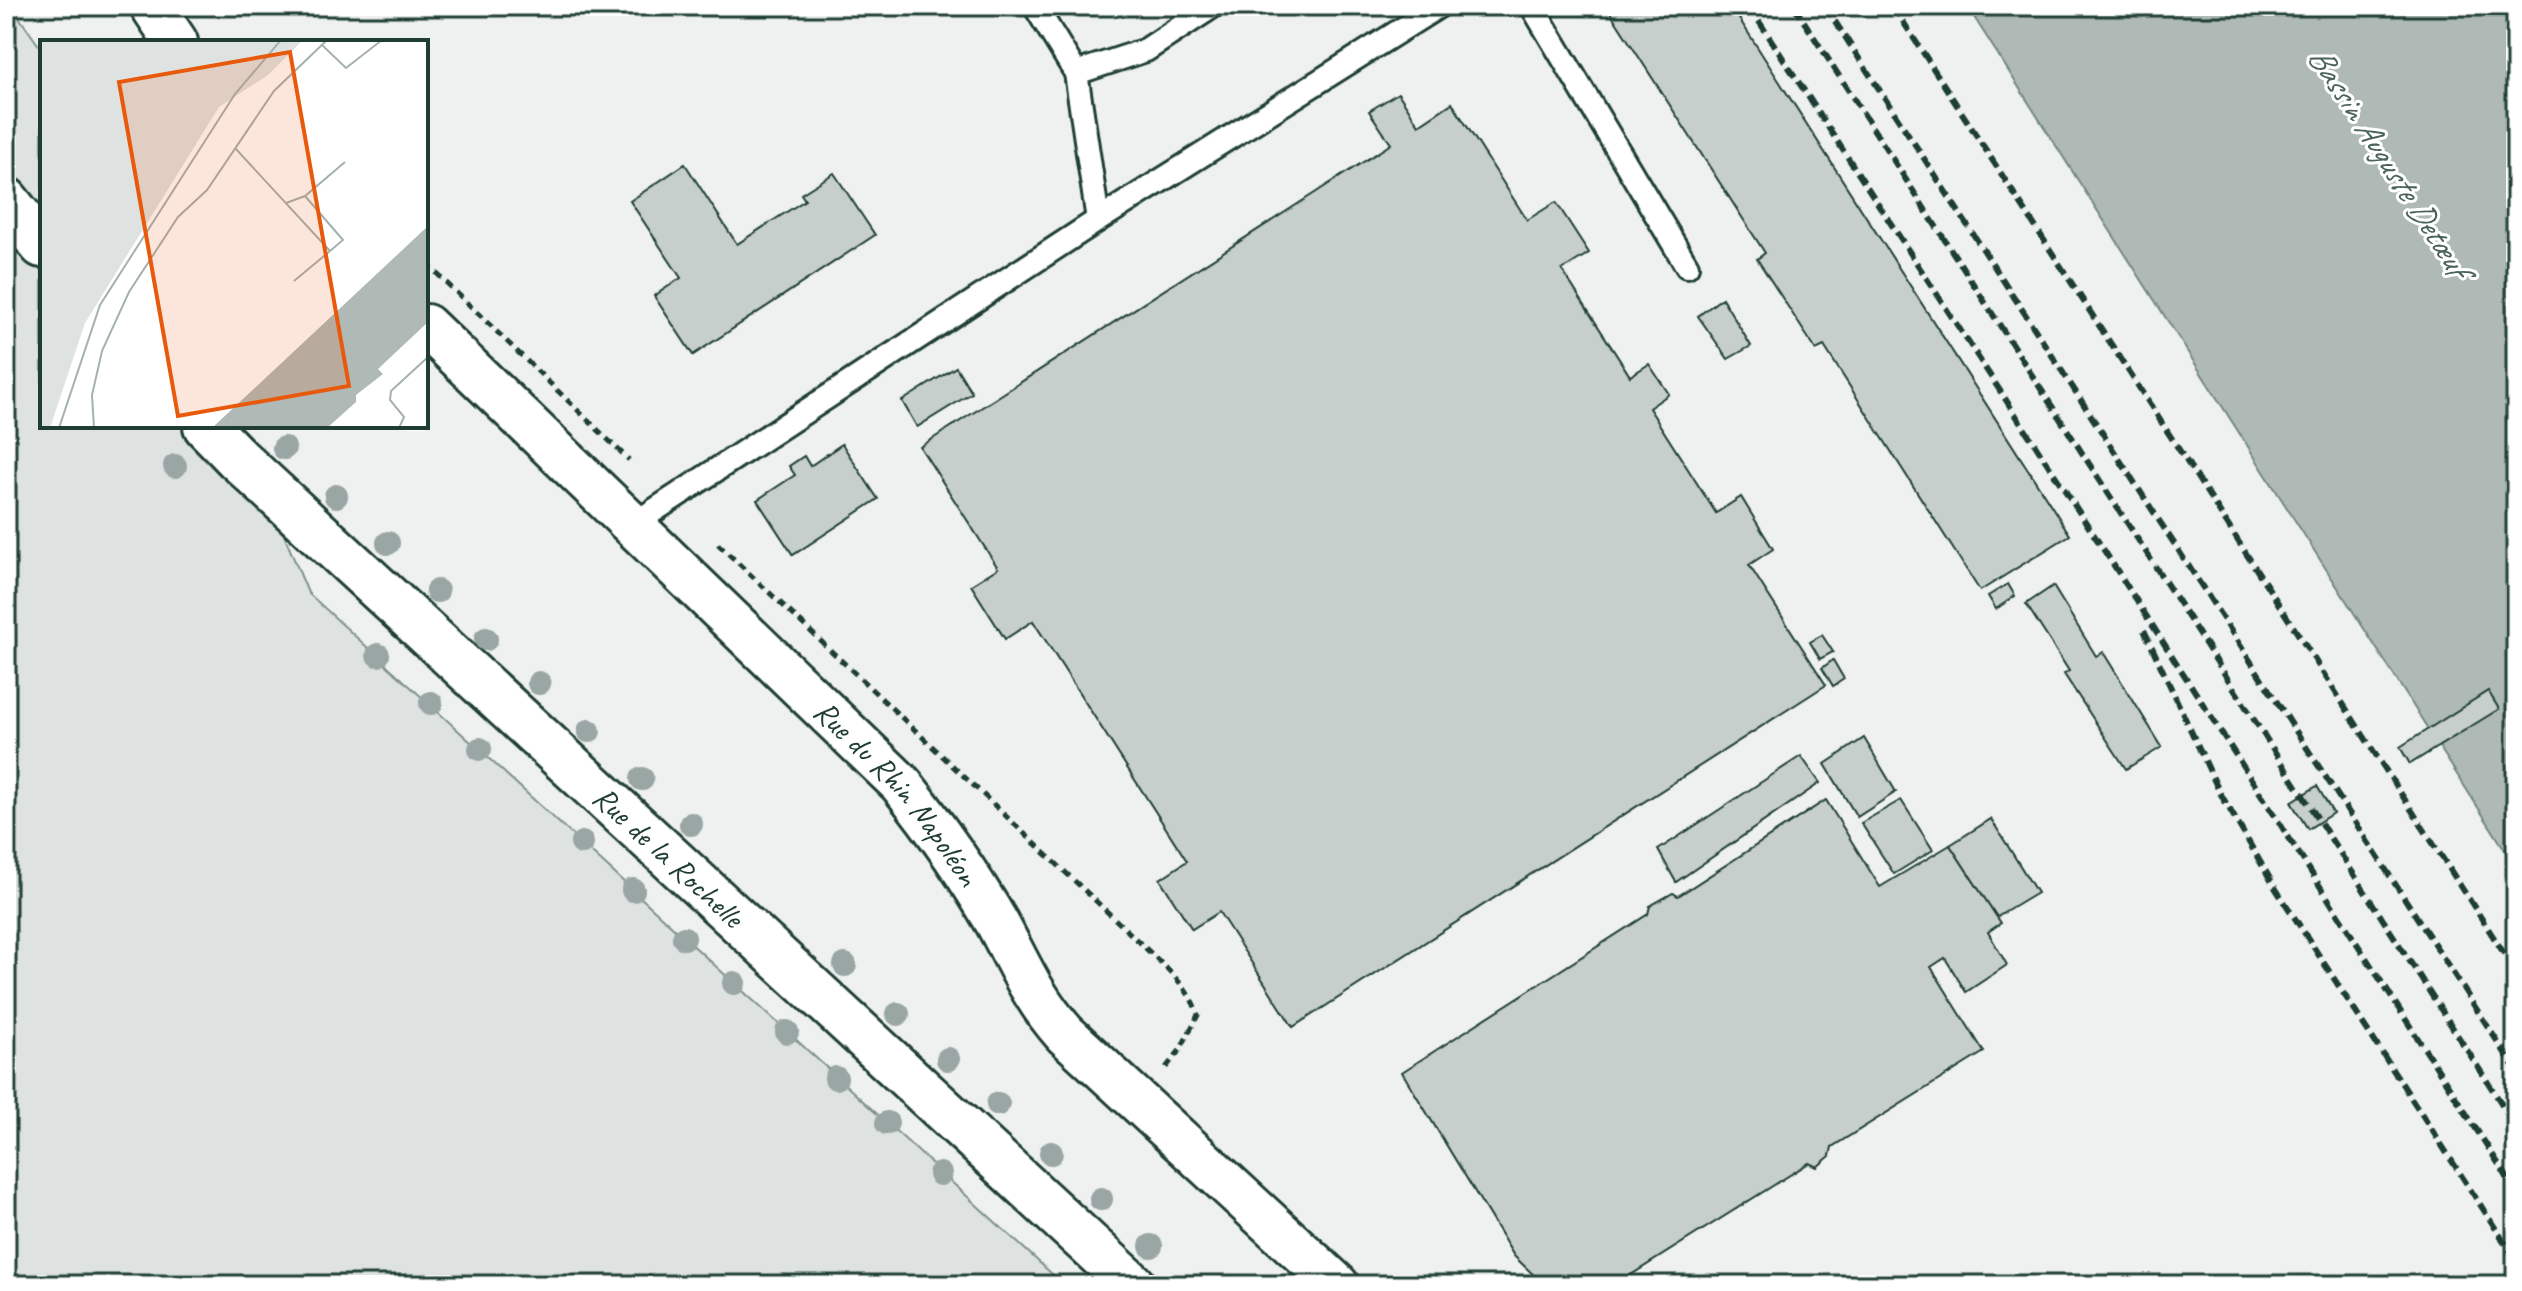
<svg xmlns="http://www.w3.org/2000/svg" width="2522" height="1291" font-family="Caveat,sans-serif">
	<style>
		.built { fill: #eef1f0 }
		.green { fill: #dee3e2; stroke: #7e908b; stroke-width: 2 }
		.water { fill: #afbab7; stroke: #758883; stroke-width: 2 }
		.building { fill: #c7cfcc; stroke: #1f3d34; stroke-width: 2 }
		.lines { fill: none; stroke-linecap: round; stroke-linejoin: round }
		.service-casing { stroke: #1f3d34; stroke-width: 28 }
		.minor-casing { stroke: #1f3d34; stroke-width: 48 }
		.secondary-casing { stroke: #1f3d34; stroke-width: 50 }
		.path { stroke: #1f3d34; stroke-width: 5; stroke-dasharray: 8 6; stroke-linecap: butt }
		.service { stroke: #fff; stroke-width: 22 }
		.minor { stroke: #fff; stroke-width: 42 }
		.secondary { stroke: #fff; stroke-width: 44 }
		.rail { stroke: #1f3d34; stroke-width: 6; stroke-dasharray: 12 6; stroke-linecap: butt }
		.tree { fill: #99a6a3 }
		.labels { text-anchor: middle; dominant-baseline: central; stroke-width: 6; stroke-linejoin: round; paint-order: stroke }
		.street-label { font-size: 32px; fill: #1f3d34; stroke: #fff }
		.water-label { font-size: 34px; font-style: italic; fill: #4a625b; stroke: #fff }
		.inset-road { fill: none; stroke: #a5b1ae; stroke-width: 2 }
		.view { fill: #e8590c; fill-opacity: 0.15; stroke: #e8590c; stroke-width: 4 }
		.inset-edge { fill: none; stroke: #1f3d34; stroke-width: 4 }
	</style>
	<rect width="100%" height="100%" fill="#fff"/>
	<filter id="ink" filterUnits="userSpaceOnUse"><feTurbulence type="fractalNoise" baseFrequency=".0125" numOctaves="2"/><feDisplacementMap in="SourceGraphic" scale="16" xChannelSelector="R" yChannelSelector="G"/><feConvolveMatrix kernelMatrix="1 2 1 2 8 2 1 2 1" color-interpolation-filters="sRGB"/></filter>
	<g filter="url(#ink)">
		<path class="built" d="M 11,6 L 2516,6 L 2516,1285 L 1064,1285 L 308,593 L 239,426 L 426,426 L 426,42 L 42,42 L 42,50 Z"/>
		<path class="green" d="M 6,6 L 11,6 L 42,50 L 42,426 L 239,426 L 308,593 L 1064,1285 L 6,1285 Z"/>
		<path class="water" d="M 1967,6 L 2516,6 L 2516,867 Z"/>
		<g class="building">
			<path d="M 1606,6 L 1731,6 L 2070,535 L 1980,591 L 1824,346 L 1816,350 L 1757,259 L 1765,253 Z"/>
			<path d="M 1398,93 L 1419,125 L 1452,103 L 1527,220 L 1556,202 L 1589,253 L 1562,270 L 1630,376 L 1649,364 L 1669,394 L 1649,408 L 1716,513 L 1741,497 L 1773,549 L 1749,565 L 1826,685 L 1293,1027 L 1219,912 L 1192,929 L 1160,879 L 1187,861 L 1033,621 L 1005,639 L 971,585 L 998,568 L 920,447 L 1391,144 L 1369,111 Z"/>
			<path d="M 685,164 L 737,244 L 805,200 L 801,194 L 834,173 L 875,235 L 693,355 L 654,296 L 681,278 L 630,201 Z"/>
			<path d="M 1722,298 L 1751,346 L 1728,359 L 1698,316 Z"/>
			<path d="M 956,367 L 972,393 L 917,427 L 902,401 Z"/>
			<path d="M 842,444 L 878,499 L 793,555 L 757,500 L 795,475 L 789,466 L 804,456 L 810,466 Z"/>
			<path d="M 2008,584 L 2015,596 L 1996,609 L 1988,596 Z"/>
			<path d="M 2053,586 L 2096,656 L 2103,652 L 2162,747 L 2126,769 L 2064,674 L 2069,671 L 2026,604 Z"/>
			<path d="M 1822,635 L 1833,652 L 1820,659 L 1810,642 Z"/>
			<path d="M 1833,660 L 1844,679 L 1833,686 L 1822,668 Z"/>
			<path d="M 2488,691 L 2499,709 L 2410,764 L 2400,747 Z"/>
			<path d="M 1864,738 L 1896,792 L 1857,817 L 1825,764 Z"/>
			<path d="M 1801,756 L 1820,783 L 1676,882 L 1658,850 Z"/>
			<path d="M 2317,786 L 2333,813 L 2308,829 L 2291,802 Z"/>
			<path d="M 1826,800 L 1880,887 L 1950,845 L 1997,917 L 2001,923 L 1988,932 L 2007,965 L 1966,992 L 1945,958 L 1931,967 L 1984,1052 L 1832,1147 L 1830,1156 L 1817,1167 L 1809,1163 L 1615,1285 L 1544,1285 L 1514,1256 L 1402,1072 L 1648,914 L 1650,906 L 1673,893 L 1678,896 Z"/>
			<path d="M 1901,800 L 1933,850 L 1894,874 L 1861,823 Z"/>
			<path d="M 1991,819 L 2037,893 L 1997,917 L 1950,845 Z"/>
		</g>
		<g class="lines">
			<g class="service-casing">
				<g id="service">
					<path d="M 1035,6 L 1076,73 L 1098,220"/>
					<path d="M 1532,6 L 1687,266"/>
					<path d="M 1076,73 L 1146,50 L 1213,6"/>
					<path d="M 632,525 L 1098,220 L 1439,6"/>
				</g>
			</g>
			<g class="minor-casing">
				<g id="minor">
					<path d="M 152,6 L 176,42"/>
					<path id="s1" d="M 426,326 L 901,784 C 936,828 969,875 997,923 C 1020,965 1032,997 1065,1034 L 1337,1285"/>
				</g>
			</g>
			<g class="secondary-casing">
				<g id="secondary">
					<path d="M 6,200 L 42,245"/>
					<path id="s2" d="M 206,426 L 237,458 L 1133,1285"/>
				</g>
			</g>
			<g class="path">
				<path d="M 426,263 L 629,460"/>
				<path d="M 718,544 L 1135,938 C 1158,961 1188,983 1198,1015 L 1180,1050 L 1164,1070"/>
			</g>
			<use href="#service" class="service"/>
			<use href="#minor" class="minor"/>
			<use href="#secondary" class="secondary"/>
			<g class="rail">
				<path d="M 1749,6 L 2111,561 L 2516,1191"/>
				<path d="M 1794,6 L 2516,1126"/>
				<path d="M 1825,6 L 2516,1070"/>
				<path d="M 1893,6 L 2516,972"/>
				<path d="M 2144,630 L 2219,791 L 2276,889 L 2516,1260"/>
			</g>
		</g>
		<g class="tree">
			<circle cx="284" cy="448" r="12"/>
			<circle cx="175" cy="466" r="12"/>
			<circle cx="336" cy="496" r="12"/>
			<circle cx="388" cy="543" r="12"/>
			<circle cx="437" cy="591" r="12"/>
			<circle cx="486" cy="639" r="12"/>
			<circle cx="378" cy="655" r="12"/>
			<circle cx="539" cy="683" r="12"/>
			<circle cx="431" cy="703" r="12"/>
			<circle cx="589" cy="731" r="12"/>
			<circle cx="480" cy="749" r="12"/>
			<circle cx="642" cy="779" r="12"/>
			<circle cx="691" cy="824" r="12"/>
			<circle cx="582" cy="843" r="12"/>
			<circle cx="633" cy="890" r="12"/>
			<circle cx="684" cy="938" r="12"/>
			<circle cx="845" cy="965" r="12"/>
			<circle cx="734" cy="983" r="12"/>
			<circle cx="898" cy="1014" r="12"/>
			<circle cx="787" cy="1032" r="12"/>
			<circle cx="948" cy="1059" r="12"/>
			<circle cx="836" cy="1078" r="12"/>
			<circle cx="998" cy="1104" r="12"/>
			<circle cx="887" cy="1123" r="12"/>
			<circle cx="1051" cy="1153" r="12"/>
			<circle cx="940" cy="1174" r="12"/>
			<circle cx="1101" cy="1199" r="12"/>
			<circle cx="1151" cy="1246" r="12"/>
		</g>
	</g>
	<g class="labels">
		<g class="street-label">
			<text stroke="none"><textPath href="#s1" startOffset="664">Rue du Rhin Napoléon</textPath></text>
			<text stroke="none"><textPath href="#s2" startOffset="632">Rue de la Rochelle</textPath></text>
		</g>
		<g class="water-label">
			<text transform="translate(2389 161) rotate(57)">Bassin Auguste Detœuf</text>
		</g>
	</g>
	<g transform="translate(40 40)">
		<rect width="388" height="388" fill="#fff"/>
		<path d="M 0,0 L 263,0 L 228,35 L 179,67 L 45,283 L 10,388 L 0,388 Z" fill="#dee3e2"/>
		<path d="M 388,186 L 388,282 L 338,329 L 343,334 L 316,355 L 316,362 L 287,388 L 172,388 Z" fill="#afbab7"/>
		<path class="inset-road" d="M 282,5 L 306,28 L 342,0M 195,108 L 290,211 L 254,241M 265,156 L 303,200 L 290,211M 246,163 L 265,156 L 305,122M 19,388 L 60,265 L 195,54 L 241,0M 54,388 L 52,355 L 62,311 L 89,252 L 138,177 L 167,150 L 234,51 L 287,0M 359,388 L 364,377 L 350,360 L 351,351 L 388,317"/>
		<path class="view" d="M 250,12 L 309,346 L 138,376 L 79,42 Z"/>
		<rect width="388" height="388" class="inset-edge"/>
	</g>
	<rect width="2522" height="1291" fill="none" stroke="#fff" stroke-width="32"/>
	<rect x="16" y="16" width="2490" height="1259" fill="none" stroke="#1f3d34" stroke-width="3" filter="url(#ink)"/>
</svg>
